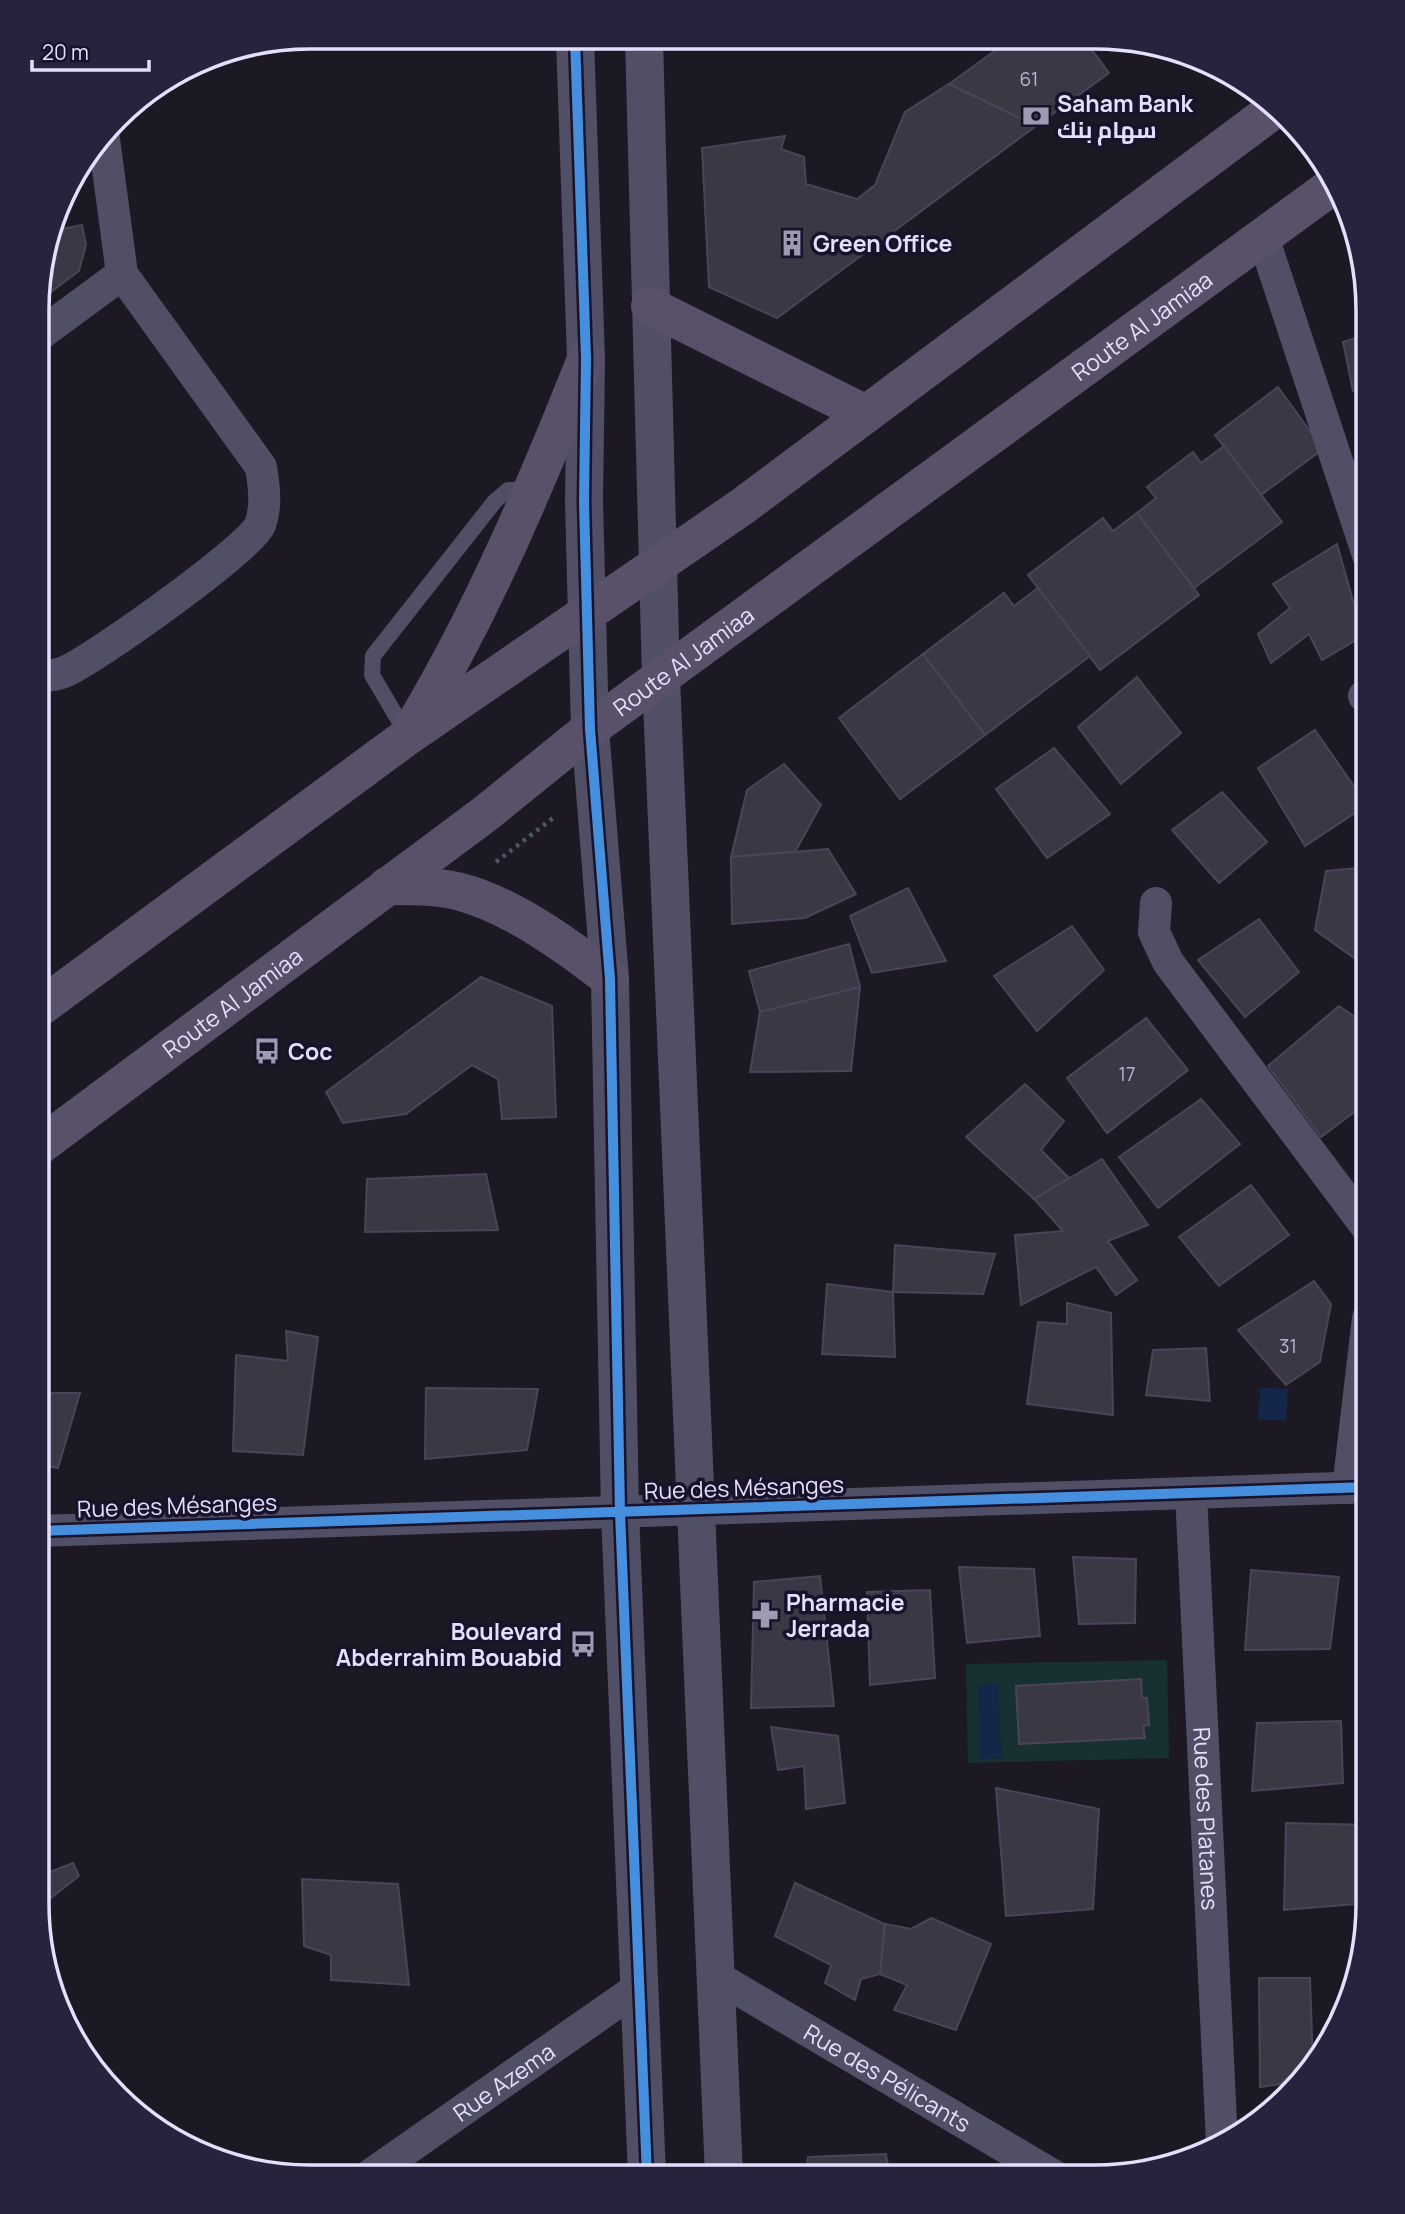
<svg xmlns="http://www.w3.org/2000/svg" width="1405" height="2214" font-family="Manrope,Cairo,sans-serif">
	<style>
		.green { fill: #173133; fill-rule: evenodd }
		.water { fill: #14274b }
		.building { fill: #3b3846; stroke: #494458; stroke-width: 2 }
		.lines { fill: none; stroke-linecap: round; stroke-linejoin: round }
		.path { stroke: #4c5664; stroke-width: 4.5; stroke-dasharray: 3.5 5; stroke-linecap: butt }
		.service { stroke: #514f65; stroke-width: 16 }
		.minor { stroke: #514f65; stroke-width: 32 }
		.tertiary { stroke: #514f65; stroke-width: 38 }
		.primary { stroke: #595069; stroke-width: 38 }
		.cycleway-casing { stroke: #18132b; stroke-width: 15 }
		.cycleway { stroke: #468fdf; stroke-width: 10 }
		.labels { text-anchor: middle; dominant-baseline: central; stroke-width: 7; stroke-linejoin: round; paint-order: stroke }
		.number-label { font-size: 19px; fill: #b9b5cf }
		.poi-label { font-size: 23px; font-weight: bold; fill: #e3dffd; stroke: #18132b; text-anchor: start }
		.street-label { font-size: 23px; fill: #e3dffd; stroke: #18132b }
		.rim { fill: none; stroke: #e3dffd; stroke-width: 3.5 }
	</style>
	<rect width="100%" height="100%" fill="#1c1925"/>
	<path class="green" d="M 1167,1660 L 1169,1758 L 968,1763 L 966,1664 ZM 1140,1679 L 1142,1698 L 1147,1698 L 1149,1725 L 1143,1726 L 1144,1738 L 1019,1744 L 1016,1686 ZM 998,1684 L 1001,1758 L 981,1759 L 978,1685 Z"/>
	<g class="water">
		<path d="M 1260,1388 L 1288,1389 L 1286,1421 L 1258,1419 Z"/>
		<path d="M 998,1684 L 1001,1758 L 980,1759 L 978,1685 Z"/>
	</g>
	<g class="building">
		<path d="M 1000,39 L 1084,39 L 1109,73 L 1036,126 L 949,84 L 1004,44 Z"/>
		<path d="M 949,84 L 1036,126 L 777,318 L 709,287 L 702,148 L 785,136 L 781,149 L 804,157 L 806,184 L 857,199 L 875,185 L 905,112 Z"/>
		<path d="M 82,225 L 86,245 L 79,271 L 39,301 L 39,275 L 52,231 Z"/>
		<path d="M 1368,334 L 1368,386 L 1353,391 L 1343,342 Z"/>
		<path d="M 1278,387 L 1323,449 L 1261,495 L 1215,435 Z"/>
		<path d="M 1224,446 L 1282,522 L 1194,588 L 1137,513 L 1156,498 L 1147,487 L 1193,452 L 1201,463 Z"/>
		<path d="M 1137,513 L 1199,595 L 1100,670 L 1028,575 L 1103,518 L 1113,531 Z"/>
		<path d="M 1337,544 L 1363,636 L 1322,660 L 1309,634 L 1271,663 L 1258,634 L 1290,608 L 1273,584 Z"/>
		<path d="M 1038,588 L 1090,656 L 985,735 L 923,654 L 1004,593 L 1014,606 Z"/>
		<path d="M 923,654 L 985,735 L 900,799 L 839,718 Z"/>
		<path d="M 1137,677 L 1181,733 L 1121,784 L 1078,727 Z"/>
		<path d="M 1315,730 L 1367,805 L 1305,846 L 1258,768 Z"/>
		<path d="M 1054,748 L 1110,814 L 1047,858 L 996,789 Z"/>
		<path d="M 784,764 L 821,805 L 795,852 L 731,857 L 747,790 Z"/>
		<path d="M 1222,792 L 1267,842 L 1219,883 L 1172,830 Z"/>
		<path d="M 828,849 L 856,894 L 805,918 L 732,924 L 731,857 Z"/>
		<path d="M 1368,867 L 1368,968 L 1315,930 L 1326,871 Z"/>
		<path d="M 908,888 L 946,961 L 872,973 L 850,916 Z"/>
		<path d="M 1259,919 L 1299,972 L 1245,1017 L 1198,960 Z"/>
		<path d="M 1072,926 L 1104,970 L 1037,1031 L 994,976 Z"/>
		<path d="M 849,944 L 860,987 L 760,1012 L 749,971 Z"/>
		<path d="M 481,977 L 552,1006 L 556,1117 L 502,1119 L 498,1079 L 472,1065 L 406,1114 L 343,1123 L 326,1092 Z"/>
		<path d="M 860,987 L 851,1071 L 750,1072 L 760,1012 Z"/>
		<path d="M 1339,1006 L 1358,1019 L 1357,1110 L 1321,1137 L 1268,1066 Z"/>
		<path d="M 1146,1018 L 1188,1070 L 1107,1133 L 1067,1078 Z"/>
		<path d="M 1025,1084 L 1064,1121 L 1041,1150 L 1069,1178 L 1034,1199 L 966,1137 Z"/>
		<path d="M 1201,1099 L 1240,1144 L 1158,1208 L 1119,1157 Z"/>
		<path d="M 1102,1159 L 1148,1225 L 1108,1241 L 1137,1280 L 1116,1295 L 1096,1267 L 1021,1305 L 1015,1235 L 1063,1231 L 1034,1199 Z"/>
		<path d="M 486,1174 L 498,1230 L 365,1232 L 367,1179 Z"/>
		<path d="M 1251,1185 L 1289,1235 L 1219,1286 L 1179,1237 Z"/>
		<path d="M 895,1245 L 995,1254 L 983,1294 L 893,1292 Z"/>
		<path d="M 1314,1281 L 1331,1304 L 1320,1362 L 1286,1385 L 1238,1330 Z"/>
		<path d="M 827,1284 L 893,1292 L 895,1357 L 822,1354 Z"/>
		<path d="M 1067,1303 L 1111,1313 L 1113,1415 L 1027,1404 L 1038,1322 L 1067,1324 Z"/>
		<path d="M 286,1331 L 318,1337 L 303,1455 L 233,1451 L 236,1355 L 288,1361 Z"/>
		<path d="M 1206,1348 L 1210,1401 L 1146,1395 L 1153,1350 Z"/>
		<path d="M 426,1388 L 538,1389 L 527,1450 L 425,1459 Z"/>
		<path d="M 37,1393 L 80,1393 L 58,1468 L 37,1464 Z"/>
		<path d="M 1073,1557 L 1136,1559 L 1135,1623 L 1079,1624 Z"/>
		<path d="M 959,1567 L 1034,1569 L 1040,1636 L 967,1643 Z"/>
		<path d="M 1251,1570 L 1339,1577 L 1330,1649 L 1245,1650 Z"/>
		<path d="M 820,1576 L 834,1706 L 751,1708 L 754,1582 Z"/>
		<path d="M 930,1590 L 935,1678 L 870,1685 L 867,1592 Z"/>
		<path d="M 1141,1679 L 1142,1698 L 1147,1698 L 1149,1725 L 1143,1726 L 1145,1738 L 1019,1744 L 1016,1686 Z"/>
		<path d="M 1341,1721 L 1343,1783 L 1252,1791 L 1257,1723 Z"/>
		<path d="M 771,1727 L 838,1736 L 845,1803 L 806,1809 L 804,1766 L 778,1770 Z"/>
		<path d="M 996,1788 L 1099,1809 L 1093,1909 L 1006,1916 Z"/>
		<path d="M 1286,1823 L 1368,1825 L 1368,1903 L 1284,1910 Z"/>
		<path d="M 73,1863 L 79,1876 L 38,1908 L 37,1877 Z"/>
		<path d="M 302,1879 L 398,1884 L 409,1985 L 331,1980 L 331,1955 L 304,1946 Z"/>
		<path d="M 795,1883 L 885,1924 L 880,1974 L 861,1979 L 855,2000 L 825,1983 L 831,1965 L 775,1936 Z"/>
		<path d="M 931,1918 L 991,1944 L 956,2030 L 894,2010 L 907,1985 L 880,1974 L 885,1924 L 911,1929 Z"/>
		<path d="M 1259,1978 L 1310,1978 L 1313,2067 L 1301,2081 L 1260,2087 Z"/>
		<path d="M 886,2154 L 890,2177 L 806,2176 L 808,2157 Z"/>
	</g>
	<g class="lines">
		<path class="path" d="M 496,862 L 553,818"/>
		<path class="service" d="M 408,736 L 372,675 L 373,656 L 495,501 L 508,490 L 532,490"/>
		<g class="minor">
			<path d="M 1263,237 L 1368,555"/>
			<path d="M 39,335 L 122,274"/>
			<path d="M 38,674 C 45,677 57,675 64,672 C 91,662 253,546 260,525 C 267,506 264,486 261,467 L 122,274 L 104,139"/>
			<path d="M 1364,696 L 1368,699"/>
			<path d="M 1156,903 L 1154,932 L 1168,962 L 1368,1229"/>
			<path d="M 1348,1488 L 1368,1318"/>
			<path id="s1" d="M 1191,1493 L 1222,2143"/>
			<path d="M 37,1531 L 1368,1487"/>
			<path id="s2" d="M 717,1977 L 1056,2177"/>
			<path id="s3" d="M 370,2175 L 638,1988"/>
		</g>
		<g class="tertiary">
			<path d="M 575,38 L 586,359 L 584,502 L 590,729 L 610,979 L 620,1512 L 647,2176"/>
			<path d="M 644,38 L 661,678 L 724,2176"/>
		</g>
		<g class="primary">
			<path d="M 650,306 L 866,414"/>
			<path d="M 415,724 C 484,608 536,485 586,359"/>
			<path d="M 387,886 C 410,886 434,886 457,891 C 510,904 568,946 610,979"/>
			<path d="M 38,1009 L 408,736 L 743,506 L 1276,108"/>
			<path id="s4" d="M 38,1147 L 485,814 L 590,729 L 1335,184"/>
		</g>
		<g class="cycleway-casing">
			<g id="cycleway">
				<path d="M 575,38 L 586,359 L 584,502 L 590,729 L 610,979 L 620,1512 L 647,2176"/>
				<path d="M 37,1531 L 1368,1487"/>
			</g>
		</g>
		<use href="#cycleway" class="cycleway"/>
	</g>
	<defs>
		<g id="bank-bare" transform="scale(2.1)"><path d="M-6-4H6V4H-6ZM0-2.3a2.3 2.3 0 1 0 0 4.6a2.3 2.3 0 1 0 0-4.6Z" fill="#9d9ab1" stroke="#18132b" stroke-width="2.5" paint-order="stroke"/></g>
		<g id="building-bare" transform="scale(2.1)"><path d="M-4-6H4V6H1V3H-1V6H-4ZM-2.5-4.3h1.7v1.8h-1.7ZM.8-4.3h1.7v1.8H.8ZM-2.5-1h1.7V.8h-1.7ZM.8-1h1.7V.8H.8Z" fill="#9d9ab1" stroke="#18132b" stroke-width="2.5" paint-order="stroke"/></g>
		<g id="bus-bare" transform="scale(2.1)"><path d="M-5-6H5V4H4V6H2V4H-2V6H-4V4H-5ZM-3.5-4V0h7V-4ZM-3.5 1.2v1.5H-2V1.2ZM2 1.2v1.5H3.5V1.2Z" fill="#9d9ab1" stroke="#18132b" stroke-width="2.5" paint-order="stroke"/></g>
		<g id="pharmacy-bare" transform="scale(2.1)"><path d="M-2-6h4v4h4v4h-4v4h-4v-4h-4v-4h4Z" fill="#9d9ab1" stroke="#18132b" stroke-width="2.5" paint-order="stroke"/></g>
	</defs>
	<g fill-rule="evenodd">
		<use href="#bank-bare" x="1036" y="116"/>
		<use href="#building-bare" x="792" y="243"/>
		<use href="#bus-bare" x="267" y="1051"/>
		<use href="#pharmacy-bare" x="765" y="1615"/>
		<use href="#bus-bare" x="583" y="1644"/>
	</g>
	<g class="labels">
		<g class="number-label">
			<text x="1029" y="79">61</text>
			<text x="1127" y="1074">17</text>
			<text x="1288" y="1346">31</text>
		</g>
		<g class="poi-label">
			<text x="1057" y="103">Saham Bank<tspan x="1057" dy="26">سهام بنك</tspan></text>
			<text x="813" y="243">Green Office</text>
			<text x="288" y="1051">Coc</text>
			<text x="786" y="1602">Pharmacie<tspan x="786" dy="26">Jerrada</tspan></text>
			<text x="562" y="1631" text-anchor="end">Boulevard<tspan x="562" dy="26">Abderrahim Bouabid</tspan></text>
		</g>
		<g class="street-label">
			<text stroke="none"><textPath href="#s4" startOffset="1376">Route Al Jamiaa</textPath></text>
			<text stroke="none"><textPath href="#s4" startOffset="808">Route Al Jamiaa</textPath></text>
			<text stroke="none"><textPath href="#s4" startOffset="242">Route Al Jamiaa</textPath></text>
			<text transform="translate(744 1487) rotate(-2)">Rue des Mésanges</text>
			<text transform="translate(177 1505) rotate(-2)">Rue des Mésanges</text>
			<text stroke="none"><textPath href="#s1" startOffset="326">Rue des Platanes</textPath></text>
			<text stroke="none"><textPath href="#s2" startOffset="198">Rue des Pélicants</textPath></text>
			<text stroke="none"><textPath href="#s3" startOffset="163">Rue Azema</textPath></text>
		</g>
	</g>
	<path d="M0 0H1405V2214H0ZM310 49H1095A261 261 0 0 1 1356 310V1904A261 261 0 0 1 1095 2165H310A261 261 0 0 1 49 1904V310A261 261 0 0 1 310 49Z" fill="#28233c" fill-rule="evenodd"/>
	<path class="rim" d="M310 49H1095A261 261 0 0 1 1356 310V1904A261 261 0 0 1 1095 2165H310A261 261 0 0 1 49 1904V310A261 261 0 0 1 310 49Z"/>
	<path d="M32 60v10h117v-10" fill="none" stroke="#e3dffd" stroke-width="3.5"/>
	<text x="42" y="60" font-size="21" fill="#e3dffd" stroke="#18132b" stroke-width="5" paint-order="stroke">20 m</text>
</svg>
